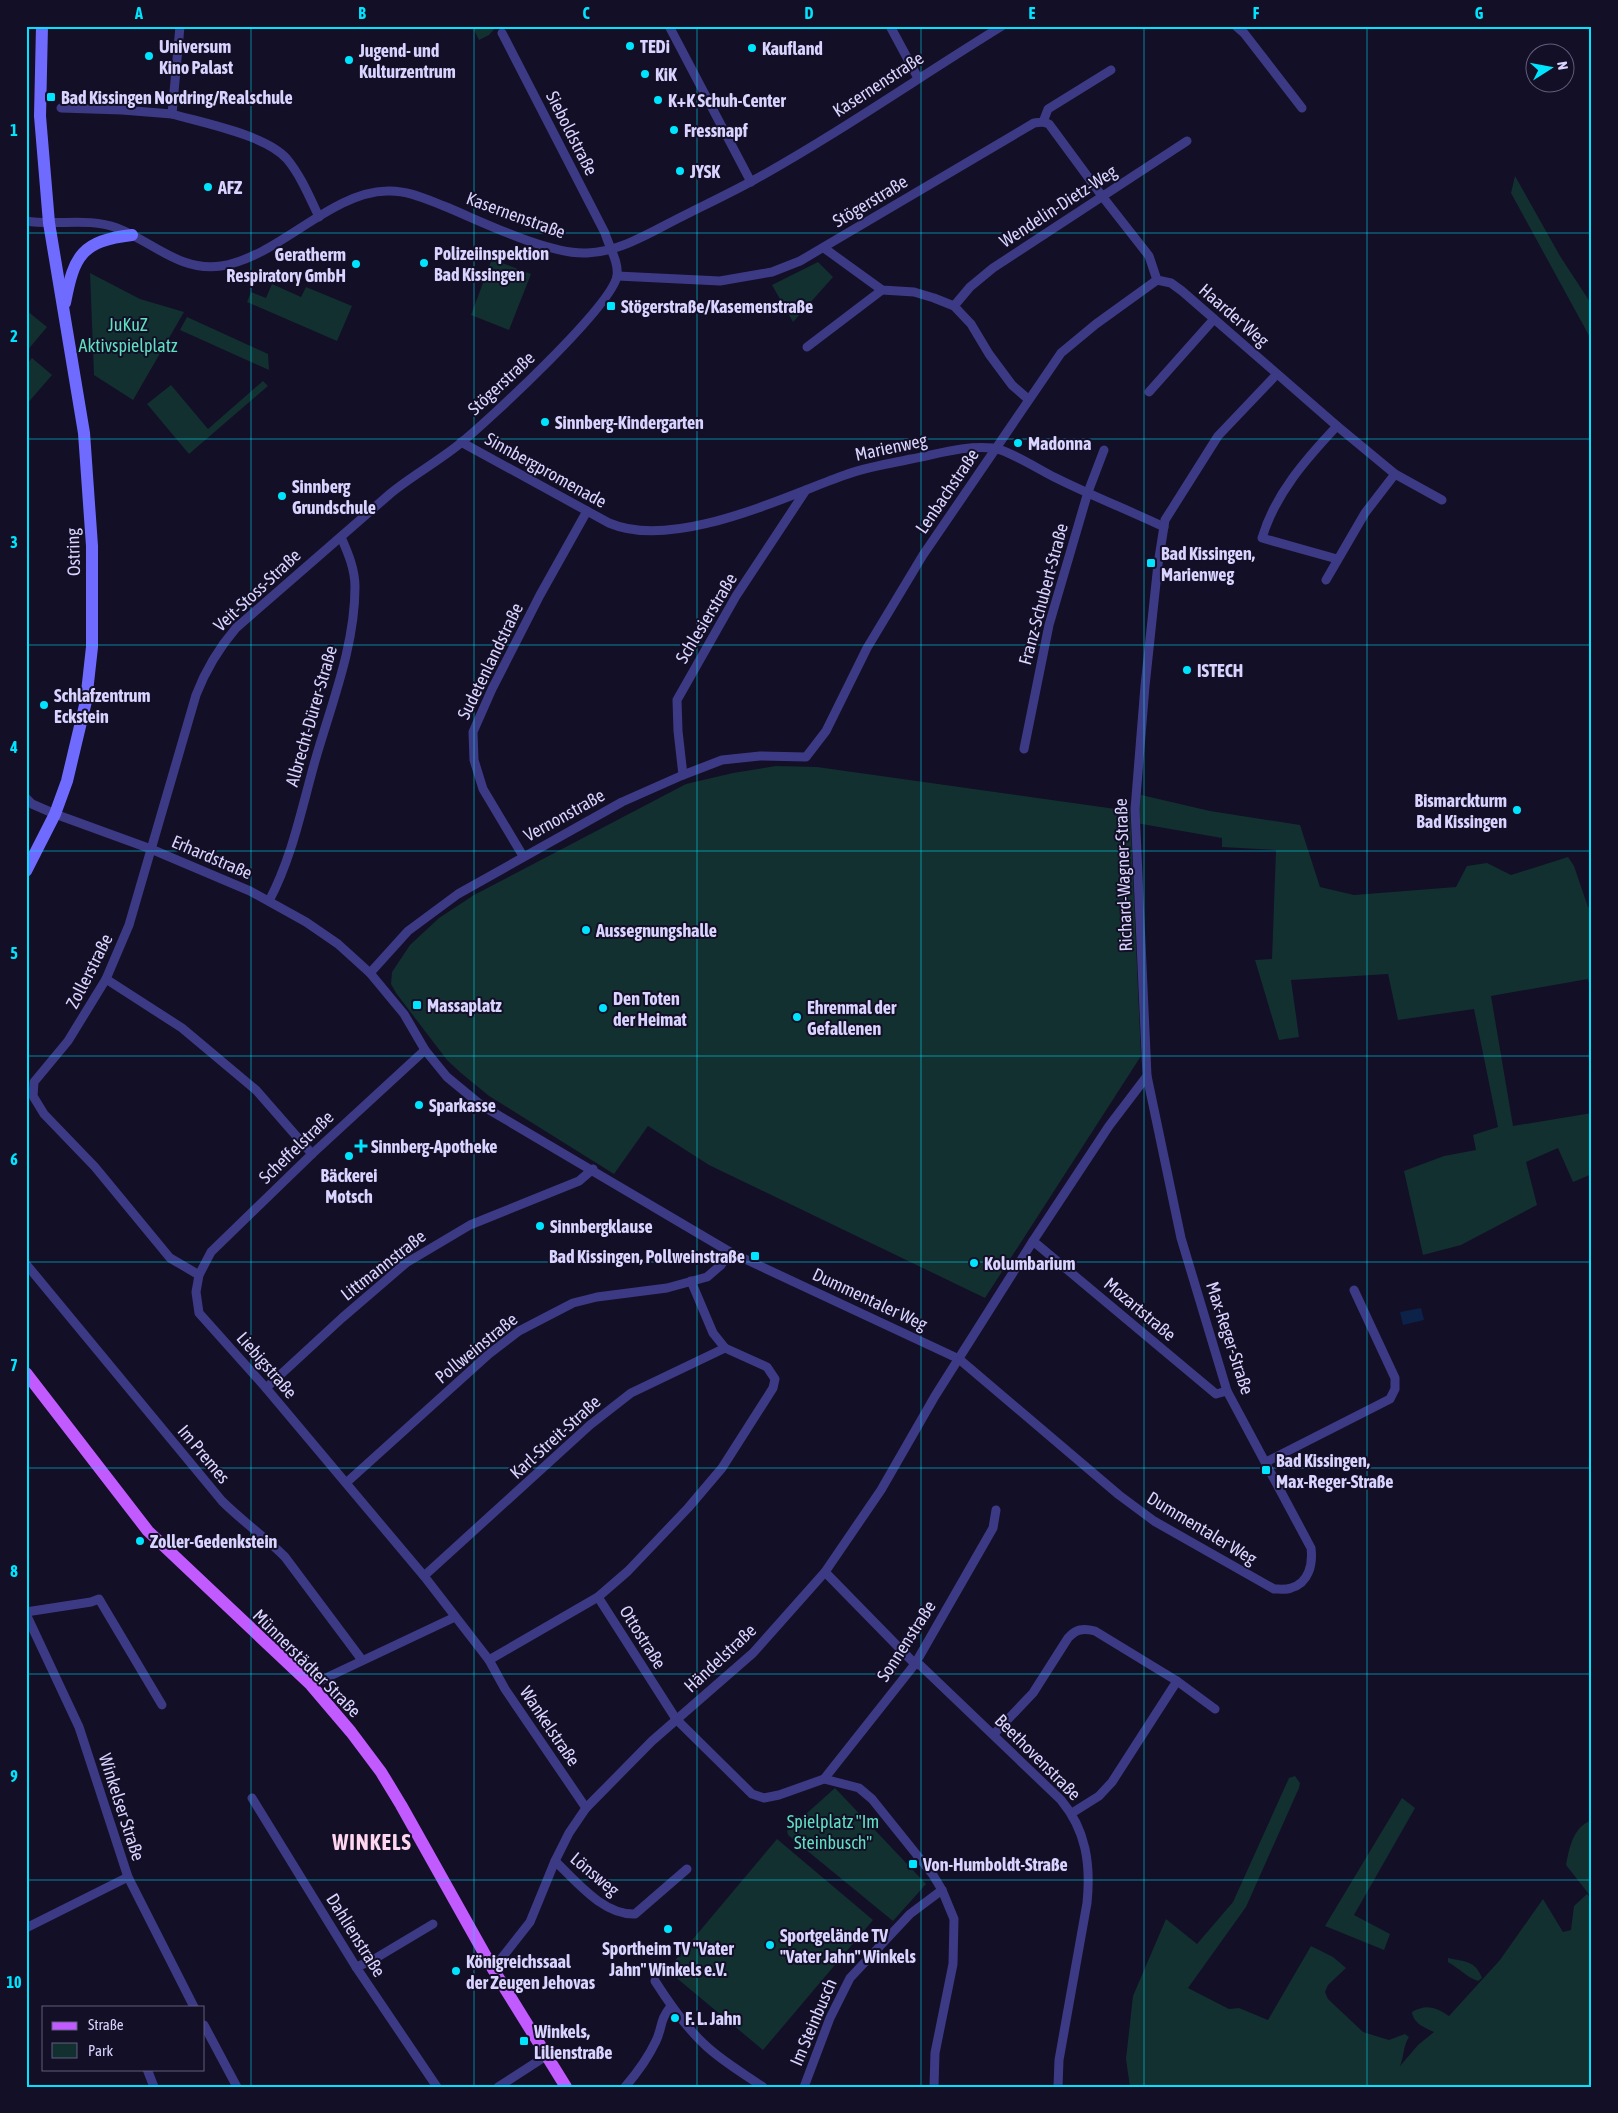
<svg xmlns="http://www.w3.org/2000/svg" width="1618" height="2113" font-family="'Asap Condensed',sans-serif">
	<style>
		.green { fill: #12302f }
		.water { fill: #0c2248 }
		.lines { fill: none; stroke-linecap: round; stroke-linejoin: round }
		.street { stroke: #3d3a85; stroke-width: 9 }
		.secondary { stroke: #6f6bff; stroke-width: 12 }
		.primary { stroke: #c25bff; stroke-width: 12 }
		.grid { fill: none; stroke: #00e5ff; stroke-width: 1; stroke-opacity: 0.55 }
		.poi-dot { fill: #00e5ff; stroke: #130f26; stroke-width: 2 }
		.labels { text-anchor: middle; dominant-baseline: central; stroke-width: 4; stroke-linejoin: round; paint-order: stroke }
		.poi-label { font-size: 18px; font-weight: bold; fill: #d9d4ff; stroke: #130f26; text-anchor: start }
		.street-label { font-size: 18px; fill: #d9d4ff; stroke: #130f26 }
		.park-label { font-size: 18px; fill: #5fe0c0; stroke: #130f26 }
		.district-label { font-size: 22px; font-weight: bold; letter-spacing: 1px; fill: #ffd6f0; stroke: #130f26 }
		.neatline { fill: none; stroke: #00e5ff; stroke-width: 2 }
		.grid-label { font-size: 16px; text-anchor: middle; font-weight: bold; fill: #00e5ff }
	</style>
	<rect width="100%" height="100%" fill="#130f26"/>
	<g class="green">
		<path d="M 472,26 L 497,26 L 489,35 L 479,40 Z"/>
		<path d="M 1515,176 L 1560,256 L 1592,305 L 1592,341 L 1511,193 Z"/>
		<path d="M 492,259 L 531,274 L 509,330 L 471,315 Z"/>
		<path d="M 818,262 L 833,277 L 793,322 L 772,285 Z"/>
		<path d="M 90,273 L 140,299 L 184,312 L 133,400 L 94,375 Z"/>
		<path d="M 272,284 L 301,297 L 306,287 L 352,306 L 337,341 L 247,302 L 251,292 L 266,298 Z"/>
		<path d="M 26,310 L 47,327 L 26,352 Z"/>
		<path d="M 187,317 L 268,354 L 269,370 L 180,330 Z"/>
		<path d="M 32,358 L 52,375 L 26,405 L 26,365 Z"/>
		<path d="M 263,381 L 268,386 L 189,454 L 147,404 L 171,385 L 208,429 Z"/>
		<path d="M 776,766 L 817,767 L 1130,811 L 1141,1056 L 985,1298 L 709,1165 L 648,1126 L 614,1174 L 489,1096 L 461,1073 L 447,1060 L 396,993 L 391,984 L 392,972 L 410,945 L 439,918 L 474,895 L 686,784 L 733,773 Z"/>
		<path d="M 1137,794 L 1210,811 L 1300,825 L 1320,887 L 1354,895 L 1456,887 L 1467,866 L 1487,863 L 1511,875 L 1568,857 L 1574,866 L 1588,907 L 1592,908 L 1592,998 L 1588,979 L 1491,996 L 1513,1126 L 1592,1113 L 1592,1174 L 1573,1182 L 1558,1148 L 1526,1162 L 1537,1205 L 1461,1245 L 1423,1255 L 1404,1171 L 1444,1156 L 1476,1150 L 1473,1135 L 1498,1127 L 1474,1009 L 1398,1020 L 1388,974 L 1291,980 L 1299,1037 L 1279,1040 L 1255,960 L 1272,959 L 1276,850 L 1222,847 L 1222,838 L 1136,823 Z"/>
		<path d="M 1295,1776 L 1300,1783 L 1299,1788 L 1246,1907 L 1188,1988 L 1229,2009 L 1239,2008 L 1268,2020 L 1311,1946 L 1333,1957 L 1346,1968 L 1328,1985 L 1325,1992 L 1328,1999 L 1363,2032 L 1389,2040 L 1405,2034 L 1409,2037 C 1403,2046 1404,2057 1400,2066 L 1418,2045 L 1434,2032 C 1425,2028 1413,2023 1412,2012 C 1427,2003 1437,2008 1449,2016 L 1500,1960 L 1543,1899 L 1563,1932 L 1571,1930 L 1574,1906 L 1587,1894 L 1592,1900 L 1592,2087 L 1130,2087 L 1126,2059 L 1133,1996 L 1166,1919 L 1197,1944 L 1233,1902 L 1289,1778 Z"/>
		<path d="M 835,1788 L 926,1884 L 893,1921 L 788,1835 L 787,1831 Z"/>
		<path d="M 1402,1798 L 1415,1808 L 1354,1915 L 1390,1934 L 1384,1950 L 1325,1926 Z"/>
		<path d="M 1592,1820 L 1592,1898 L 1566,1865 C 1569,1848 1573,1827 1592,1820 Z"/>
		<path d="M 777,1839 L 873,1920 L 763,2050 L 667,1970 Z"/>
		<path d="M 1448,1958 C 1465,1962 1475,1960 1482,1978 L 1478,1981 C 1466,1977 1459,1968 1448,1962 Z"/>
	</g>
	<path class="water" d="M 1421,1308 L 1424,1320 L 1403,1325 L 1400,1312 Z"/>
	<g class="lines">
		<g class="street">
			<path d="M 180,26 L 172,114 C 203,123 266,135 287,159 C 301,176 310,198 319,217"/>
			<path d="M 669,26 L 751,182"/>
			<path d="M 890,26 L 918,78"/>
			<path d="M 1236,26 L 1244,33 L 1302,108"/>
			<path d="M 61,108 L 122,110 L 172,114"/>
			<path d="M 1043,122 L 1049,124 L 1102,196 L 1149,256 L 1157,280 L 1171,283 L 1182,291 L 1337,426 L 1395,474 L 1442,500"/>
			<path d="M 26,221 C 56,226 88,217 117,228 C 153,242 180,272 221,266 C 279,257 330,192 387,191 C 407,190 426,199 444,206 C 481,221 548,255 587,253 C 622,252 656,229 687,214 C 709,203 732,192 754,180 C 839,133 919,77 1002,26"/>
			<path d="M 824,248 L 882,290 L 914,292 L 934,298 L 954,306 L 971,324 L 989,354 L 1012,385 L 1028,399"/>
			<path d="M 617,276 L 720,281 L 772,272 L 800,261 L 1034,123 L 1043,122 L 1048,109 L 1111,70"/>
			<path d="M 954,306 L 970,287 L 993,268 L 1187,141"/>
			<path d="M 807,347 L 882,290"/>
			<path d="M 1149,392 L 1214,319"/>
			<path d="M 461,442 L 609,523 C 674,551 783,497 845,475 C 866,467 889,464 911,459 C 938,454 965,445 993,448 C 1006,449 1040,470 1054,477 C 1090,495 1128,510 1164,527"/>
			<path d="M 1337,559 L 1262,538 C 1275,494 1306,459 1337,426"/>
			<path d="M 1326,580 L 1365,513 L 1395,474"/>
			<path d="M 1024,749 L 1049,625 L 1088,492 L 1104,450"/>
			<path d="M 683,775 L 678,731 L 677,700 L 736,596 L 806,490"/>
			<path d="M 26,798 L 32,804 L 55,814 L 151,849 L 250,891 L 306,922 L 338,944 L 370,973 L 404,1014 L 425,1050 L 447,1077 L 481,1105 L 730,1252 L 959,1359 L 1119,1495 L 1154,1521 L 1274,1589 C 1279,1589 1286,1590 1291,1588 C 1309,1583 1313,1564 1311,1548 L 1227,1391 L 1181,1238 L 1147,1076 L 1135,809 L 1145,686 L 1158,564 L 1165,520 L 1218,436 L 1277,374"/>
			<path d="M 523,856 L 483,789 L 474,760 L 473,732 L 492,689 L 540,595 L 587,511"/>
			<path d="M 269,901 C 292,858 302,807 315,761 C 331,705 355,646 355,587 C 355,569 348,553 341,537"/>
			<path d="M 370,973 L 408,931 L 458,894 L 622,802 L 683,775 L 722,760 L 760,756 L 806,757 L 826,731 L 867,648 L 923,555 L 1061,353 L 1096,324 L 1157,280"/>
			<path d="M 106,979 L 182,1028 L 256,1090 L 312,1154"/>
			<path d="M 425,1050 L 312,1154 L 211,1252 L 199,1275 L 196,1292 L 199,1313 L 266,1388 L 424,1576 L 489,1660 L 505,1689 L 586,1808"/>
			<path d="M 1033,1241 L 1216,1394 L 1227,1391"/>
			<path d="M 26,1264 L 222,1501 C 242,1521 265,1537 285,1557 L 362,1660"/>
			<path d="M 199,1275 L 170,1258 L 95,1167 L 44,1114 L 33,1096 L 34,1082 L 68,1041 L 106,979 L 129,925 L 196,695 C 206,669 218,649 236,628 C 288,583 339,538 391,493 C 413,475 439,461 462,442 C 491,418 611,307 617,276 C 619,262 609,247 605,233 L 502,33"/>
			<path d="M 266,1388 L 342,1318 L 406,1263 L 470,1225 L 579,1181 L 593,1169"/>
			<path d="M 1266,1462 L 1390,1399 L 1395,1389 L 1395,1378 L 1354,1290"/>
			<path d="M 346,1483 L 489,1354 L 519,1331 L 573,1303 L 597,1297 L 667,1288 L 707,1277 L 721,1265 L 730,1252"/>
			<path d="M 825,1572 L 915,1664 L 920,1665 L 1061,1800 C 1086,1830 1091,1864 1087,1903 L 1059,2060 L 1058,2087"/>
			<path d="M 424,1576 L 590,1425 L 631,1393 L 725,1348"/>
			<path d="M 598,1597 L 676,1719 L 752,1794 L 764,1798 L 779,1795 L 824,1779 L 859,1788 L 872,1799 L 933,1875 L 942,1890 L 954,1919 L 953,1964 L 935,2053 L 934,2087"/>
			<path d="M 26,1612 L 91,1602 L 99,1599 L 162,1705"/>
			<path d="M 26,1614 L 79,1727 L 128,1877 L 194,2007"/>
			<path d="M 489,1660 L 598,1597 L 628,1571 L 688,1508 L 722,1468 L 773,1388 L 775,1379 L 767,1367 L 725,1348 L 713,1333 L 691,1281"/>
			<path d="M 1177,1681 L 1215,1709"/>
			<path d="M 311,1685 L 455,1617"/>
			<path d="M 994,1734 L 1033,1693 L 1068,1638 C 1076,1629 1083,1628 1095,1631 L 1177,1681 L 1112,1782 L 1099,1796 L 1072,1813"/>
			<path d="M 824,1779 L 915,1664 L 993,1528 L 996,1510"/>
			<path d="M 252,1798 L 356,1967 L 437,2087"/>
			<path d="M 555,1861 C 577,1882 603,1915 635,1914 L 687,1869"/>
			<path d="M 26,1928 L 128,1877"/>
			<path d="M 356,1967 L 371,1961 L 433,1924"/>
			<path d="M 493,1969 L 530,1922 L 555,1861 L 569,1833 L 586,1808 L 652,1741 L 753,1653 L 825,1572 L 881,1490 L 935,1396 L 1033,1241 L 1109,1126 L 1147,1076"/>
			<path d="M 655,1981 C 669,2003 684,2025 703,2043 C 720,2060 743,2073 763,2087"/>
			<path d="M 204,2025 L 237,2087"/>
			<path d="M 147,2069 L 154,2087"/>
			<path d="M 498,2087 L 546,2056"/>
			<path d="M 625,2087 C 637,2073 648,2058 656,2041 C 663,2026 659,2021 671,2006"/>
			<path d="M 804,2087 L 830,2018 L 850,1978 L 910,1914 L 942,1890"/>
		</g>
		<g class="secondary">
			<path d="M 65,303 C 74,255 82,241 132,235"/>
			<path d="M 26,871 L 55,814 L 67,781 L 86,701 L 92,647 L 92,546 L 84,433 L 49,223 L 40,116 L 42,26"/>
		</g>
		<path class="primary" d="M 26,1373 L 148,1531 L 311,1685 L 351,1732 L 381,1772 L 401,1805 L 493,1969 L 566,2087"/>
	</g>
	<path class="grid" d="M 251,26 L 251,2087M 474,26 L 474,2087M 697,26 L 697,2087M 921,26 L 921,2087M 1144,26 L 1144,2087M 1367,26 L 1367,2087M 26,233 L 1592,233M 26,439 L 1592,439M 26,645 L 1592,645M 26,851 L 1592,851M 26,1056 L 1592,1056M 26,1262 L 1592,1262M 26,1468 L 1592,1468M 26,1674 L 1592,1674M 26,1880 L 1592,1880"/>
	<g class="poi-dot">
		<circle cx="630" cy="46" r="5"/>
		<circle cx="752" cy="48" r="5"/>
		<circle cx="149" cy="56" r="5"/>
		<circle cx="349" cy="60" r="5"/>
		<circle cx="645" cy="74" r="5"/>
		<rect x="46" y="92" width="10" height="10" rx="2.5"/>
		<circle cx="658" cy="100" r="5"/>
		<circle cx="674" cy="130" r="5"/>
		<circle cx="680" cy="171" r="5"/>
		<circle cx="208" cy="187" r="5"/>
		<circle cx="424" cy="263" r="5"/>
		<circle cx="356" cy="264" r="5"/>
		<rect x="606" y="301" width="10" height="10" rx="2.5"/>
		<circle cx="545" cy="422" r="5"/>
		<circle cx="1018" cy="443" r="5"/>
		<circle cx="282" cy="496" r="5"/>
		<rect x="1146" y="558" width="10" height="10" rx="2.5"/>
		<circle cx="1187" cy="670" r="5"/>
		<circle cx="44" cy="705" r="5"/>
		<circle cx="1517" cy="810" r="5"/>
		<circle cx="586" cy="930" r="5"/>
		<rect x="412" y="1000" width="10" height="10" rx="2.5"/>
		<circle cx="603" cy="1008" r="5"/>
		<circle cx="797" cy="1017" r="5"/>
		<circle cx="419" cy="1105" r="5"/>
		<path d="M358.5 1138.5h5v5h5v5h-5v5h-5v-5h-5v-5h5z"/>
		<circle cx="349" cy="1156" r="5"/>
		<circle cx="540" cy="1226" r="5"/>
		<rect x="750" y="1251" width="10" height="10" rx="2.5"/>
		<circle cx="974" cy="1263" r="5"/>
		<rect x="1261" y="1465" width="10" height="10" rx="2.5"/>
		<circle cx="140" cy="1541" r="5"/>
		<rect x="908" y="1859" width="10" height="10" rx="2.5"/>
		<circle cx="668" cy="1929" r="5"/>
		<circle cx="770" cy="1945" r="5"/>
		<circle cx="456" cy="1971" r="5"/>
		<circle cx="675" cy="2018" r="5"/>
		<rect x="519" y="2036" width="10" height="10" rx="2.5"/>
	</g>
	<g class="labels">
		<g class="poi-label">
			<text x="159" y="46">Universum<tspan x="159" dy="21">Kino Palast</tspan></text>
			<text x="640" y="46">TEDi</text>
			<text x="762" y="48">Kaufland</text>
			<text x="359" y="50">Jugend- und<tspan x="359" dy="21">Kulturzentrum</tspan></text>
			<text x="655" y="74">KiK</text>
			<text x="61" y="97">Bad Kissingen Nordring/Realschule</text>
			<text x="668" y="100">K+K Schuh-Center</text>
			<text x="684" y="130">Fressnapf</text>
			<text x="690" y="171">JYSK</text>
			<text x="218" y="187">AFZ</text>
			<text x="434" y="253">Polizeiinspektion<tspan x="434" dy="21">Bad Kissingen</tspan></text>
			<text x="346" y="254" text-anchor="end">Geratherm<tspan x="346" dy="21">Respiratory GmbH</tspan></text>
			<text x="621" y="306">Stögerstraße/Kasemenstraße</text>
			<text x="555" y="422">Sinnberg-Kindergarten</text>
			<text x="1028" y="443">Madonna</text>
			<text x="292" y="486">Sinnberg<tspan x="292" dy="21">Grundschule</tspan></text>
			<text x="1161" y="553">Bad Kissingen,<tspan x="1161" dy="21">Marienweg</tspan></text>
			<text x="1197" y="670">ISTECH</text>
			<text x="54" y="695">Schlafzentrum<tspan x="54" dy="21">Eckstein</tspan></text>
			<text x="1507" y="800" text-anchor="end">Bismarckturm<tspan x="1507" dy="21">Bad Kissingen</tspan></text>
			<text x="596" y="930">Aussegnungshalle</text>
			<text x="613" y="998">Den Toten<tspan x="613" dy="21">der Heimat</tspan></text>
			<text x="427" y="1005">Massaplatz</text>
			<text x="807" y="1007">Ehrenmal der<tspan x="807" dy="21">Gefallenen</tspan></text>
			<text x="429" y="1105">Sparkasse</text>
			<text x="371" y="1146">Sinnberg-Apotheke</text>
			<text x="349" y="1175" text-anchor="middle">Bäckerei<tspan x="349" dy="21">Motsch</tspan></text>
			<text x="550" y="1226">Sinnbergklause</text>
			<text x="745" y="1256" text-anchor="end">Bad Kissingen, Pollweinstraße</text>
			<text x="984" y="1263">Kolumbarium</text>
			<text x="1276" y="1460">Bad Kissingen,<tspan x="1276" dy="21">Max-Reger-Straße</tspan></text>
			<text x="150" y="1541">Zoller-Gedenkstein</text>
			<text x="923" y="1864">Von-Humboldt-Straße</text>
			<text x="780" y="1935">Sportgelände TV<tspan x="780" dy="21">"Vater Jahn" Winkels</tspan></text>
			<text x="668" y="1948" text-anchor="middle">Sportheim TV "Vater<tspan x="668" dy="21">Jahn" Winkels e.V.</tspan></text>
			<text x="466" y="1961">Königreichssaal<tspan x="466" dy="21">der Zeugen Jehovas</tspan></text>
			<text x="685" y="2018">F. L. Jahn</text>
			<text x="534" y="2031">Winkels,<tspan x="534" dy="21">Lilienstraße</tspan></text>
		</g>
		<g class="street-label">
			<text transform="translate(878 84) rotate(-33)">Kasernenstraße</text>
			<text transform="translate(572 133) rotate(63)">Sieboldstraße</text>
			<text transform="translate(870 201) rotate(-31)">Stögerstraße</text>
			<text transform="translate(1058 206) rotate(-33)">Wendelin-Dietz-Weg</text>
			<text transform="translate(516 215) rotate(20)">Kasernenstraße</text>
			<text transform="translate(1234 315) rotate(41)">Haarder Weg</text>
			<text transform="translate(501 383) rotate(-43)">Stögerstraße</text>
			<text transform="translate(891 447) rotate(-12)">Marienweg</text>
			<text transform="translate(546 470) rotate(29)">Sinnbergpromenade</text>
			<text transform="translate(947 491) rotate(-56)">Lenbachstraße</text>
			<text transform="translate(73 552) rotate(-92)">Ostring</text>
			<text transform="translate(257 590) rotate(-43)">Veit-Stoss-Straße</text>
			<text transform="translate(1043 594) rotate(-75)">Franz-Schubert-Straße</text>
			<text transform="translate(706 618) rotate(-59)">Schlesierstraße</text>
			<text transform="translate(490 661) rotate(-64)">Sudetenlandstraße</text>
			<text transform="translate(311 716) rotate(-74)">Albrecht-Dürer-Straße</text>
			<text transform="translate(564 815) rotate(-29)">Vernonstraße</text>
			<text transform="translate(212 857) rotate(23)">Erhardstraße</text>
			<text transform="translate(1123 875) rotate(-92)">Richard-Wagner-Straße</text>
			<text transform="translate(89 971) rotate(-63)">Zollerstraße</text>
			<text transform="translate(296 1147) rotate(-44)">Scheffelstraße</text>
			<text transform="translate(383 1265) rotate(-38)">Littmannstraße</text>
			<text transform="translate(870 1299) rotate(25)">Dummentaler Weg</text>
			<text transform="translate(1140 1309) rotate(40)">Mozartstraße</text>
			<text transform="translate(1230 1338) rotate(72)">Max-Reger-Straße</text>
			<text transform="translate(476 1348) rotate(-39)">Pollweinstraße</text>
			<text transform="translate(267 1365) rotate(49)">Liebigstraße</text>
			<text transform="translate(555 1437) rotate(-42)">Karl-Streit-Straße</text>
			<text transform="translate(204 1454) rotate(50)">Im Premes</text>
			<text transform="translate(1202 1528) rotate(31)">Dummentaler Weg</text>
			<text transform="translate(643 1637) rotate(58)">Ottostraße</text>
			<text transform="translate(906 1641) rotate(-57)">Sonnenstraße</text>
			<text transform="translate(720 1658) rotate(-43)">Händelstraße</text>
			<text transform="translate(307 1663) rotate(45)">Münnerstädter Straße</text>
			<text transform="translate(550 1726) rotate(56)">Wankelstraße</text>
			<text transform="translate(1038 1757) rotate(45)">Beethovenstraße</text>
			<text transform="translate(122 1807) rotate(72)">Winkelser Straße</text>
			<text transform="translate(595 1874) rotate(40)">Lönsweg</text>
			<text transform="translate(356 1935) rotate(58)">Dahlienstraße</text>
			<text transform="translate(813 2022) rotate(-67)">Im Steinbusch</text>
		</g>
		<g class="park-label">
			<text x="128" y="324">JuKuZ<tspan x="128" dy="21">Aktivspielplatz</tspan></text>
			<text x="833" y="1821">Spielplatz "Im<tspan x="833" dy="21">Steinbusch"</tspan></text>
		</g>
		<g class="district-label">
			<text x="372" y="1842">WINKELS</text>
		</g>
	</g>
	<rect width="1618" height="2113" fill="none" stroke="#130f26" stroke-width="55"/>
	<rect x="42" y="2006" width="162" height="65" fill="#130f26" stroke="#625e7d"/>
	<rect x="52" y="2022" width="25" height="8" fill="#c25bff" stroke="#625e7d"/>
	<text x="88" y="2030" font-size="15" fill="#d9d4ff">Straße</text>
	<rect x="52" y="2043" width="25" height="15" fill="#12302f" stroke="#625e7d"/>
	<text x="88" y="2056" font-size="15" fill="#d9d4ff">Park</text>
	<g transform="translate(1550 68) rotate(79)"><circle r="24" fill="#130f26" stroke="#625e7d"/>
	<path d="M0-4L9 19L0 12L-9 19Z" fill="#00e5ff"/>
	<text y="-8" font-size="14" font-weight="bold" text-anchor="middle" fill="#d9d4ff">N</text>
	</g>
	<rect x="28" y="28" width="1562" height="2058" class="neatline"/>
	<g class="grid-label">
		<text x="139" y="19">A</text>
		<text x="362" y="19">B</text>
		<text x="586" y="19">C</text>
		<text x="809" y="19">D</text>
		<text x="1032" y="19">E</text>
		<text x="1256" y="19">F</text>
		<text x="1479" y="19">G</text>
		<text x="14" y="136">1</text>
		<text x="14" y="342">2</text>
		<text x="14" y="548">3</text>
		<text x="14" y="753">4</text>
		<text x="14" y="959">5</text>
		<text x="14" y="1165">6</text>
		<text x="14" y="1371">7</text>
		<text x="14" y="1577">8</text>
		<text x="14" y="1782">9</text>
		<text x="14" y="1988">10</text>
	</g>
</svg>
